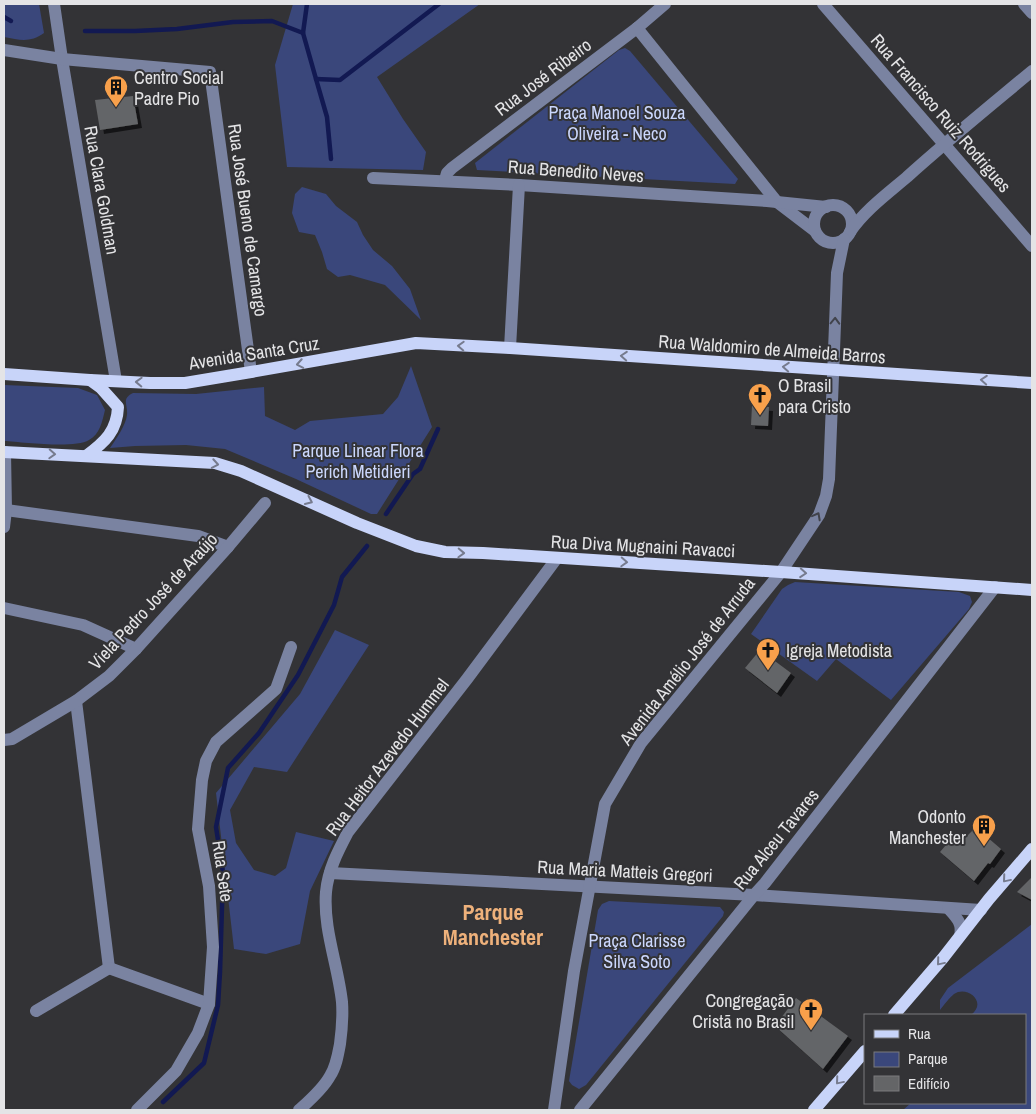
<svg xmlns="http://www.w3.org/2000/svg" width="1036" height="1114" font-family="'Archivo Narrow',sans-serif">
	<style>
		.green { fill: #3a477b }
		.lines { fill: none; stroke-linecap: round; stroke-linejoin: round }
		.stream { stroke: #121952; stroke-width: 4.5 }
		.building { fill: #646567; filter: url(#shadow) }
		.minor { stroke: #7a83a1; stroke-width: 12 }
		.major { stroke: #c8d4f9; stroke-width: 12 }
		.oneway { stroke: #41434b }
		.oneway2 { stroke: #767b8e }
		.labels { text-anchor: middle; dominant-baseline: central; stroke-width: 4; stroke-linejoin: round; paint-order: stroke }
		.poi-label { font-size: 18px; fill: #e4e4e6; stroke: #333336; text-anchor: start }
		.street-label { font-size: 18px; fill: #e4e4e6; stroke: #333336 }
		.park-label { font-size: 18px; fill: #cbd7fd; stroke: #333336 }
		.district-label { font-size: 22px; font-weight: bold; fill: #eeb17b; stroke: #333336 }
	</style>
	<defs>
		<filter id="shadow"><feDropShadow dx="4" dy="4" stdDeviation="0" flood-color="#0009"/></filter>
	</defs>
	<rect width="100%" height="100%" fill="#333336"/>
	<g class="green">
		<path d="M 4,4 L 39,4 L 44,33 C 30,43 20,40 4,37 Z"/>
		<path d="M 293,4 L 480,4 L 377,77 L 403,119 L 426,152 L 423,170 L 287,167 L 275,65 Z"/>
		<path d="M 625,48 L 630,51 L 738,179 L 735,184 L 477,170 L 475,163 L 619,50 Z"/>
		<path d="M 302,187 L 326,194 L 336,206 L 357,222 L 363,235 L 373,250 L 392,266 L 410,289 L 421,320 L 385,285 L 350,275 L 338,277 L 327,269 L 322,252 L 315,235 L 299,232 L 292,213 L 295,194 Z"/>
		<path d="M 411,366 L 432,427 L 377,514 L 371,514 L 296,479 L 225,449 L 186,445 L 135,446 L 110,448 C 116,439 126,425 127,415 C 128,404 121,399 133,393 L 196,394 L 264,387 L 265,416 L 295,430 L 310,421 L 383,414 L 398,397 Z"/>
		<path d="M 4,385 L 78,388 L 97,395 L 105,410 C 102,422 100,434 89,440 C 74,449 22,442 4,441 Z"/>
		<path d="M 795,582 L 959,592 L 970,596 L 972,602 L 969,609 L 891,700 L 836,659 L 817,681 L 751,634 L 782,589 L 788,585 Z"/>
		<path d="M 335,630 L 369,645 L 287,772 L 254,767 L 230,810 L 236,843 L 254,870 L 275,876 L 286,868 L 296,832 L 334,841 L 310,891 L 300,944 L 266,954 L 234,949 L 216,793 L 300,694 Z"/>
		<path d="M 609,901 L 720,907 L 724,912 L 723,916 L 586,1085 L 579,1089 L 572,1085 L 569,1081 L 598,910 L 602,904 Z"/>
		<path d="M 1032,924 L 1032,1110 L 903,1110 L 911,1103 L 1025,1103 L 1025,1015 L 971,1015 C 988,1002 967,985 954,994 C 949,998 944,1005 940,1010 L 940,1000 L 948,988 Z"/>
	</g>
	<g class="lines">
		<g class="stream">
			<path d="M 307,4 L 303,33 L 316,79 L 327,117 L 331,159"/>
			<path d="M 4,17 L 11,21"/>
			<path d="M 85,31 L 135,31 L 177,29 L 233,22 L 272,21 L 303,33"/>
			<path d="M 316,79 L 340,80 L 439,4"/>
			<path d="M 386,514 L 413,474 L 420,469 L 438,429"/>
			<path d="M 163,1102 L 204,1063 L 218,1005 L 220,972 L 223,873 L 216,827 L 228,768 L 259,733 L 298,675 L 334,605 L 342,577 L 367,546"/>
		</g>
	</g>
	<g class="building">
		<path d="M 133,96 L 138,124 L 100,130 L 95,100 Z"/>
		<path d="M 752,406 L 769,407 L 768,426 L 751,425 Z"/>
		<path d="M 760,650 L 791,673 L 777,693 L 745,668 Z"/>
		<path d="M 973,830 L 978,833 L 980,831 L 1001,849 L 990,864 L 988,863 L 974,881 L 940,852 L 952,838 L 959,844 Z"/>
		<path d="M 1032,877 L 1032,900 L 1017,892 Z"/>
		<path d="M 796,998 L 848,1036 L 823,1069 L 775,1026 Z"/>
	</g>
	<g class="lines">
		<g class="minor">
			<path d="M 54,4 L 62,59 L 116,381"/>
			<path d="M 823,4 L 1032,246"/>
			<path d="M 1024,4 L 1032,13"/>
			<path d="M 637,28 L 777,202 L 815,231"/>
			<path d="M 4,50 L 62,59 L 210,72 L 251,372"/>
			<path d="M 373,178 L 519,185 L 767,201 L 826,207"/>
			<path d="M 445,180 L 447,173 L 452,168 L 637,28 L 665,4"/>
			<circle cx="833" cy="224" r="19"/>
			<path d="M 850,232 C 864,211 887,194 907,177 C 948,140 990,106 1032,71"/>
			<path d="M 510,348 L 519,185"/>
			<path d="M 6,510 L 198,536 L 228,547"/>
			<path d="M 4,527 L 6,510 L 5,452"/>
			<path d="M 4,608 L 83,625 L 136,649"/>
			<path d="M 76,701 L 109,968"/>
			<path d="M 4,740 L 12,739 L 76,701 L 109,676 L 136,649 L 228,547 L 265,503"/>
			<path d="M 330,873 L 754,895 L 981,910"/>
			<path d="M 948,908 C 956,917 963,923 960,936"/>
			<path d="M 109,968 L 209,1004"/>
			<path d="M 36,1011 L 109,968"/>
			<path d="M 137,1110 L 176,1071 L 198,1033 L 209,1004 L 213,947 L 209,886 L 198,829 L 202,780 L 206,761 L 216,742 L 276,689 L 291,647"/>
			<path d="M 299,1110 C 309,1101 323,1089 330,1076 C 336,1067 338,1055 340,1044 C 342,1029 343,1016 342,1002 C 338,965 323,929 326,892 C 328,870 338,851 348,832 L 467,679 L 557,558"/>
			<path d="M 554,1110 L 574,971 L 605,804 L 641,743 L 781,572 L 819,515 L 826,496 L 829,479 L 837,273 L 844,239"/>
			<path d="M 580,1110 L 754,895 L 765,883 L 995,587"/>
		</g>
		<g class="major">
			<path d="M 4,374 L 90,380 L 150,383 L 185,383 L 251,372 L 416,343 L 510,348 L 1032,383"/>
			<path d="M 4,452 L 215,463 L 241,471 L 357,523 L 416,546 L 445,552 L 483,553 L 781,572 L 1032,590"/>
			<path d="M 86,456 C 105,442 117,431 118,407 L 101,388 L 90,380"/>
			<path d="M 894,1015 L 943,958 L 989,899 L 1032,849"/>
			<path d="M 814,1110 L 865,1051"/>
		</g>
	</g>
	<defs><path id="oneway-chevron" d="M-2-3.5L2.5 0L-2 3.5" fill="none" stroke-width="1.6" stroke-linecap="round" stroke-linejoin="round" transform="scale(1.25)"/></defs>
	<g class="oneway">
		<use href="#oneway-chevron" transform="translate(835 321) rotate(-88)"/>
		<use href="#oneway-chevron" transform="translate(817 516) rotate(-62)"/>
	</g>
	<g class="oneway2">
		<use href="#oneway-chevron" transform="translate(461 346) rotate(-177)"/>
		<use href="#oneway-chevron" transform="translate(624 356) rotate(-176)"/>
		<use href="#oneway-chevron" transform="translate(300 364) rotate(170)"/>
		<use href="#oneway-chevron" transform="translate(786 367) rotate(-176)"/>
		<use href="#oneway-chevron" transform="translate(984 380) rotate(-176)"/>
		<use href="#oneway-chevron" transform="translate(139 382) rotate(-178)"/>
		<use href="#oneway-chevron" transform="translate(52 454) rotate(3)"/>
		<use href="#oneway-chevron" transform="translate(215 464) rotate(10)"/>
		<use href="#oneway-chevron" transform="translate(309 501) rotate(24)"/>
		<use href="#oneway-chevron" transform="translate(461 553) rotate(2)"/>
		<use href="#oneway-chevron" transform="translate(624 562) rotate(3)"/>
		<use href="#oneway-chevron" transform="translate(803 573) rotate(4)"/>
		<use href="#oneway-chevron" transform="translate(1006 879) rotate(130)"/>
		<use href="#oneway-chevron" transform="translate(940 962) rotate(130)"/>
		<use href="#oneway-chevron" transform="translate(839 1081) rotate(130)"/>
	</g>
	<defs>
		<g id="building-pin" transform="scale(1.25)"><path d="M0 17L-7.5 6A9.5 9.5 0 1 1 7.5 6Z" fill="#f8a04b" stroke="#333336"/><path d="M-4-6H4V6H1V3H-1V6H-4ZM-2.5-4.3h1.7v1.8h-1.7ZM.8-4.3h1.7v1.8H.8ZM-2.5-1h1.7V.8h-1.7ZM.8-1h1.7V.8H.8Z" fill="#111"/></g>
		<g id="church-pin" transform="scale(1.25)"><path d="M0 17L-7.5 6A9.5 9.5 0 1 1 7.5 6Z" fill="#f8a04b" stroke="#333336"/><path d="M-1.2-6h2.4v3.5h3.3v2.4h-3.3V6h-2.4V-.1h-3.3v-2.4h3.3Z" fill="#111"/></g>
	</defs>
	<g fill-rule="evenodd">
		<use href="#building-pin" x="116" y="87"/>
		<use href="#church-pin" x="760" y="395"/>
		<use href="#church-pin" x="768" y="650"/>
		<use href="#building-pin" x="984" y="826"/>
		<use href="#church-pin" x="811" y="1010"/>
	</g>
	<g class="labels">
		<g class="poi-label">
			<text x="134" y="77">Centro Social<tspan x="134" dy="21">Padre Pio</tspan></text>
			<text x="778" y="385">O Brasil<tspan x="778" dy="21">para Cristo</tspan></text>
			<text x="786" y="650">Igreja Metodista</text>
			<text x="966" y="816" text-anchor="end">Odonto<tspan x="966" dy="21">Manchester</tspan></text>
			<text x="794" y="1000" text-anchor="end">Congregação<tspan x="794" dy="21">Cristã no Brasil</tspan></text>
		</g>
		<g class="street-label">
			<text transform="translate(543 77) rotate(-37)">Rua José Ribeiro</text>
			<text transform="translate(941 113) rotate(49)">Rua Francisco Ruiz Rodrigues</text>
			<text transform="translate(576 171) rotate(4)">Rua Benedito Neves</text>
			<text transform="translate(102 190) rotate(80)">Rua Clara Goldman</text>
			<text transform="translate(248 220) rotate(82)">Rua José Bueno de Camargo</text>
			<text transform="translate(772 349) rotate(4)">Rua Waldomiro de Almeida Barros</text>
			<text transform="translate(254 353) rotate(-9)">Avenida Santa Cruz</text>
			<text transform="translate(643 546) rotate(3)">Rua Diva Mugnaini Ravacci</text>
			<text transform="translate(153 601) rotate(-47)">Viela Pedro José de Araújo</text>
			<text transform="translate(687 661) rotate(-52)">Avenida Amélio José de Arruda</text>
			<text transform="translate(387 757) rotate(-53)">Rua Heitor Azevedo Hummel</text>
			<text transform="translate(776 839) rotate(-51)">Rua Alceu Tavares</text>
			<text transform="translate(223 871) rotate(82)">Rua Sete</text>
			<text transform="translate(625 871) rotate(3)">Rua Maria Matteis Gregori</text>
		</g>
		<g class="park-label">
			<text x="617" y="112">Praça Manoel Souza<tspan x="617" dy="21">Oliveira - Neco</tspan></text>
			<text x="358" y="450">Parque Linear Flora<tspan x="358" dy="21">Perich Metidieri</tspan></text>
			<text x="637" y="940">Praça Clarisse<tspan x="637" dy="21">Silva Soto</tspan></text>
		</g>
		<g class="district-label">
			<text x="493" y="912">Parque<tspan x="493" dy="25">Manchester</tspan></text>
		</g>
	</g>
	<rect width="1036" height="1114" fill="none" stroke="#e4e4e6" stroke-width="10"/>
	<rect x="864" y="1014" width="162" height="90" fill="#333336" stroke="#7a7a7c"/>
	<rect x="874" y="1030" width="25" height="8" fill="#c8d4f9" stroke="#7a7a7c"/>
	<text x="908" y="1039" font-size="15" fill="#e4e4e6">Rua</text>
	<rect x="874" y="1052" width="25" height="15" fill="#3a477b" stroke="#7a7a7c"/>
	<text x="908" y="1064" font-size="15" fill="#e4e4e6">Parque</text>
	<rect x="874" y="1076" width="25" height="15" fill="#646567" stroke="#7a7a7c"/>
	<text x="908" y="1089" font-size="15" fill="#e4e4e6">Edifício</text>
</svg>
